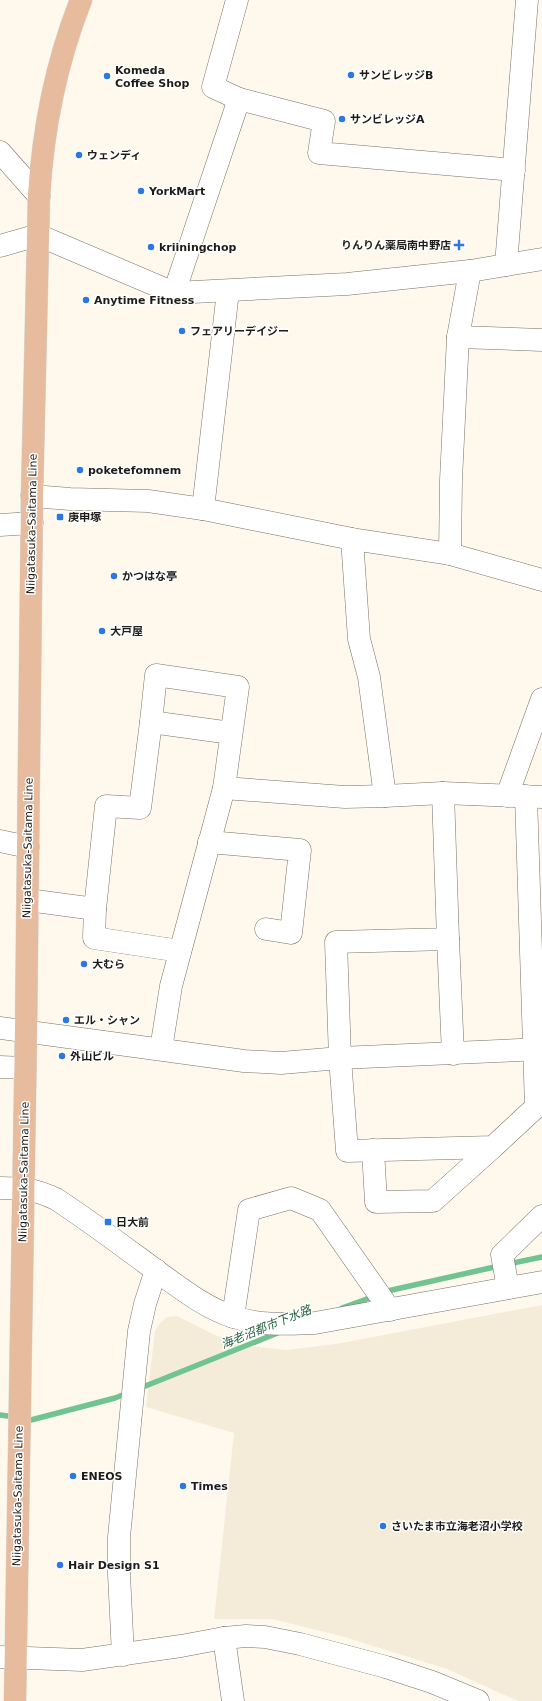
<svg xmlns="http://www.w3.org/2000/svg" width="542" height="1701" font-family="'DejaVu Sans','Noto Sans JP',sans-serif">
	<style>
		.built { fill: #f4ecd9 }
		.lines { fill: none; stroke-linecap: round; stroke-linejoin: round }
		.stream { stroke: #71c392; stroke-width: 5.5 }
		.minor-casing { stroke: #777267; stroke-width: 23 }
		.major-casing { stroke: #dbdbda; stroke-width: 23 }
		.minor { stroke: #fff; stroke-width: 22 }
		.major { stroke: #e6bb9e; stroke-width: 22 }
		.poi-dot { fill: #2c77e3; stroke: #fff; stroke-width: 1.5 }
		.labels { text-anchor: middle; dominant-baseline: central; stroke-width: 3; stroke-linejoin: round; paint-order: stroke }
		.poi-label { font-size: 11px; font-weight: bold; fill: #1e1c18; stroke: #fff; text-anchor: start }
		.street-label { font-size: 11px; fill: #1e1c18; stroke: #fff }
		.water-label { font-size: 12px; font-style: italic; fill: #266140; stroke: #fff }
	</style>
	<rect width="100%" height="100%" fill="#fef9ec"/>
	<path class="built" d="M 542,1305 L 542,1701 L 518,1701 L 447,1669 L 341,1636 L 272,1619 L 214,1619 L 234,1433 L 146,1407 L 155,1331 L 160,1323 L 167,1317 L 177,1316 L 215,1335 L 241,1345 L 286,1350 L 336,1344 Z"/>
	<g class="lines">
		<g class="stream">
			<path d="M 508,1264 L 542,1257"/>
			<path d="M 383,1292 L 499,1266"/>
			<path d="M 342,1308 L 375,1296"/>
			<path d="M 138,1389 L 280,1332"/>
			<path d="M 0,1415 L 15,1417"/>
			<path d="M 24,1418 L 31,1420 L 115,1398 L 128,1393"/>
		</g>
		<g class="minor-casing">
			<g id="minor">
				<path d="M 237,0 L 213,87 L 239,99"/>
				<path d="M 0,152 L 39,196"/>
				<path d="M 0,246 L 38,235 L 174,293 L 347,284 L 470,271 L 542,259"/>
				<path d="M 506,265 L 527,0"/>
				<path d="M 174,293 L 239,99 L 324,121 L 319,153 L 514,170"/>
				<path d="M 458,337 L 542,340"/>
				<path d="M 32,496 L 70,499 L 148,501 L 203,509 L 352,539 L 450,554 L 542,580"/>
				<path d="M 203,509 L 228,291"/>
				<path d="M 0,525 L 32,523"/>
				<path d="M 352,539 L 359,639 L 369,677 L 385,796 L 443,793 L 542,797"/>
				<path d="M 450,554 L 451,480 L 458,337 L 470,271"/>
				<path d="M 224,788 L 238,687 L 156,675 L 151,722 L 231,733"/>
				<path d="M 443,793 L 448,939 L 336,942 L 340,1058 L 347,1151 L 493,1147 L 536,1107 L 526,796"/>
				<path d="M 507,796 L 542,699"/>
				<path d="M 0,841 L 28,847"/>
				<path d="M 209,842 L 300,850 L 291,933 L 266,929"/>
				<path d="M 28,900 L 95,909 L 94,938 L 180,951"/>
				<path d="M 95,909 L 106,806 L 140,808 L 151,722"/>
				<path d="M 448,939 L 453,1054"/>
				<path d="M 0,1028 L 244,1061 L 281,1063 L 340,1058 L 542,1049"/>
				<path d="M 161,1049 L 171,986 L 224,788 L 345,797 L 385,796"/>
				<path d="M 0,1067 L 25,1068"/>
				<path d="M 373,1150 L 376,1202 L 433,1201 L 493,1147"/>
				<path d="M 0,1188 C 24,1188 34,1189 56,1199 C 91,1222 124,1247 158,1272 C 180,1288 207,1309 234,1317 C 260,1326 287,1324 315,1323 L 542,1282"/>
				<path d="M 508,1288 L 502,1255 L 542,1216"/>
				<path d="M 233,1317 L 249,1210 L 291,1198 L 320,1210 L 390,1310"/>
				<path d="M 224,1638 L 233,1701"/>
				<path d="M 123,1655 L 119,1574 L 119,1537 L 139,1331 L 145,1304 L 156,1270"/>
				<path d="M 0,1657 L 82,1660 L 181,1646 L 224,1638 L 246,1636 L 265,1637 L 300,1644 L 386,1667 L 432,1682 L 478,1701"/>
			</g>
		</g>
		<g class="major-casing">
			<path id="major" d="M 15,1701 L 26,1031 L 32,496 L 39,196 C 43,129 56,63 81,0"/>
		</g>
		<use href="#minor" class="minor"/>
		<use href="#major" class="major"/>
	</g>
	<g class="poi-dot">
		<circle cx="351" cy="75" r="4"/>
		<circle cx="107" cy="76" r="4"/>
		<circle cx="342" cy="119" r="4"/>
		<circle cx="79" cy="155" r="4"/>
		<circle cx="141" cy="191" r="4"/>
		<path d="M457 239h4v4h4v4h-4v4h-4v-4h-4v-4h4z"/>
		<circle cx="151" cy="247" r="4"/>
		<circle cx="86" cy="300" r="4"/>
		<circle cx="182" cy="331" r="4"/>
		<circle cx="80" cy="470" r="4"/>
		<rect x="56" y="513" width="8" height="8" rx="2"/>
		<circle cx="114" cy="576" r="4"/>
		<circle cx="102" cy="631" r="4"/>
		<circle cx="84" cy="964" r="4"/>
		<circle cx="66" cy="1020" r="4"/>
		<circle cx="62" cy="1056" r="4"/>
		<rect x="104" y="1218" width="8" height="8" rx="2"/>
		<circle cx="73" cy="1476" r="4"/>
		<circle cx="183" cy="1486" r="4"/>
		<circle cx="383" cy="1526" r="4"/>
		<circle cx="60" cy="1565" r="4"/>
	</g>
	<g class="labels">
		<g class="poi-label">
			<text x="115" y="70">Komeda<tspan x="115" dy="13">Coffee Shop</tspan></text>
			<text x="359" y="75">サンビレッジB</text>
			<text x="350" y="119">サンビレッジA</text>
			<text x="87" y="155">ウェンディ</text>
			<text x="149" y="191">YorkMart</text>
			<text x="451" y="245" text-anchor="end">りんりん薬局南中野店</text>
			<text x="159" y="247">kriiningchop</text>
			<text x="94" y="300">Anytime Fitness</text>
			<text x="190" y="331">フェアリーデイジー</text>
			<text x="88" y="470">poketefomnem</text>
			<text x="68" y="517">庚申塚</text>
			<text x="122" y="576">かつはな亭</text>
			<text x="110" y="631">大戸屋</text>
			<text x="92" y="964">大むら</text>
			<text x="74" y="1020">エル・シャン</text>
			<text x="70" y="1056">外山ビル</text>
			<text x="116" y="1222">日大前</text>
			<text x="81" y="1476">ENEOS</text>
			<text x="191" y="1486">Times</text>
			<text x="391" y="1526">さいたま市立海老沼小学校</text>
			<text x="68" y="1565">Hair Design S1</text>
		</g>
		<g class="street-label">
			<text transform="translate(32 524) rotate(-89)">Niigatasuka-Saitama Line</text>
			<text transform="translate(28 848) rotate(-89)">Niigatasuka-Saitama Line</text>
			<text transform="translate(24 1172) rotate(-89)">Niigatasuka-Saitama Line</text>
			<text transform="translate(18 1496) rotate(-89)">Niigatasuka-Saitama Line</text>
		</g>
		<g class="water-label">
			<text transform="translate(266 1327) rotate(-22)">海老沼都市下水路</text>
		</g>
	</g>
</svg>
